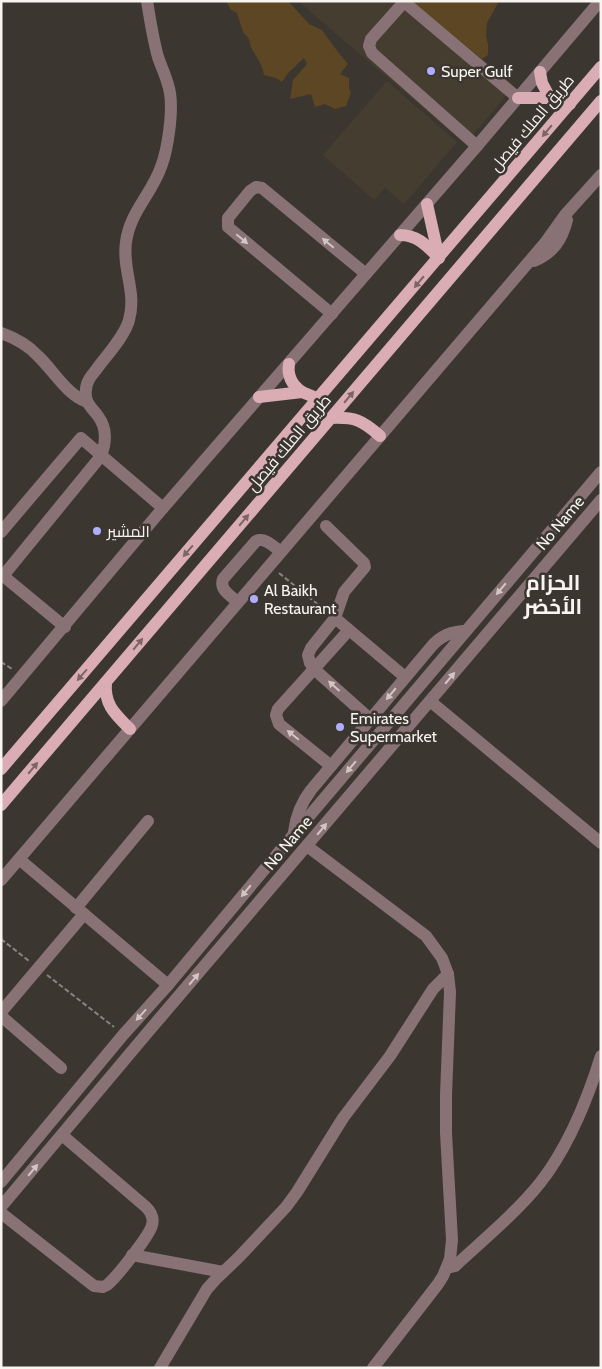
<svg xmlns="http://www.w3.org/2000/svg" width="602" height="1369" font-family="Cabin,Cairo,sans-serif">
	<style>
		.built { fill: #453d30 }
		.green { fill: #5c4623 }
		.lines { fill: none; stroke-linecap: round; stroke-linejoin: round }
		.path { stroke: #87837e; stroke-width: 2; stroke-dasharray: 5 2.5; stroke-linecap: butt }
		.minor { stroke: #897276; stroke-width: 12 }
		.major { stroke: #daacb3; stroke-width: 12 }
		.oneway { fill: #7b6664 }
		.oneway2 { fill: #d1c6c5 }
		.poi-dot { fill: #b0aefa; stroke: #3b3730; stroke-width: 2 }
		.labels { text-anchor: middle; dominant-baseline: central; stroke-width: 5; stroke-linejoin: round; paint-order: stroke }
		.poi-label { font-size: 16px; fill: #f8f4f0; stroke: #3b3730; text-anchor: start }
		.street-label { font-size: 16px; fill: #f8f4f0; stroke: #3b3730 }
		.district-label { font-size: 21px; font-weight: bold; fill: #f8f4f0; stroke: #3b3730 }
	</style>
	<rect width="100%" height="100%" fill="#3b3730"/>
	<g class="built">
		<path d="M 298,1 L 413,1 L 514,86 L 465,144 Z"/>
		<path d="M 387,81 L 457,142 L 404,204 L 385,188 L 374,200 L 323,155 Z"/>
	</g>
	<g class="green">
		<path d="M 226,1 L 288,1 L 309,24 L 322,30 L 338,52 L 348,64 L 340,74 L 349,78 L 349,88 L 351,93 L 346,106 L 335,109 L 325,104 L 315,107 L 311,94 L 290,99 L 293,80 L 307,64 L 304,58 L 288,73 L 282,82 L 276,78 L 264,75 C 263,71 262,66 260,63 C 256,54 250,49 249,39 L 243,32 L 237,13 L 230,9 Z"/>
		<path d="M 410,1 L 486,1 L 489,2 L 499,1 L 487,23 L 486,36 L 488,44 L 488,55 L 482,59 Z"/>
	</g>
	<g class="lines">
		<g class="path">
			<path d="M 279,573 L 326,611"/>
			<path d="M 1,662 L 12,669"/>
			<path d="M 1,939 L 29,961"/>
			<path d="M 47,975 L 114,1027"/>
		</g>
		<g class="minor">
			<path d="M 403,1 L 518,98"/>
			<path d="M 404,2 L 371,39 L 369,46 L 372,53 L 477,146"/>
			<path d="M 534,261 C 553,253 562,240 567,220"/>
			<path d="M 332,314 L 228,227 L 228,218 L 250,191 L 256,187 L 262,188 L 366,274"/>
			<path d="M 1,333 C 15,338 28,345 38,356 C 54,371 66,394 87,402"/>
			<path d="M 326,526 L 364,563 L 365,567 L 344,592 L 335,618 L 311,648 L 308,655 L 310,663 L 314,669 L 370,719"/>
			<path d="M 1,532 L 81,438 L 163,508"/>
			<path d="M 1,574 L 65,627"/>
			<path d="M 3,576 L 101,456 C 106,443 107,428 98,416 C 92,408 84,402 86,390 C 86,382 91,376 96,370 C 106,356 125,336 129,320 C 137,292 122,270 126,242 C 130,212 151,195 161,167 C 168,149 173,112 170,93 C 168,80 162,69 158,57 C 153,39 150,20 147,1"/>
			<path d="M 238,602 C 231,596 219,590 223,579 L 256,541 C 265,537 273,546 281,552"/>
			<path d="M 335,618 L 405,677"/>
			<path d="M 1,701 L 163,508 L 477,146 L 600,1"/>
			<path d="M 430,701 L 601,843"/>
			<path d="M 331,766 L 279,724 L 276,715 L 278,709 L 349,630"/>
			<path d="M 294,832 C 296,816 301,803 311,790 L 431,647 C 440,636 451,631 466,631"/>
			<path d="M 307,846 L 426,936 L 442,958 L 448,974 L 450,992 L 446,1095 L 446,1133 L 452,1240 L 450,1259 L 443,1276 L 438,1284 L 373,1368"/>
			<path d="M 19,859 L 168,985"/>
			<path d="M 1,880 L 545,243 L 565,215 L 601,175"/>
			<path d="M 76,908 L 148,821"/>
			<path d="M 1,1012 L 84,914"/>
			<path d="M 1,1016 L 61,1068"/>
			<path d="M 1,1182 L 123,1035 L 168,985 L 294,834 L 601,472"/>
			<path d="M 1,1207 L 148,1032 L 601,500"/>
			<path d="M 1,1213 L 94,1286 L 103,1287 L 107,1285 C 116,1278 150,1235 152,1225 C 154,1218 151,1212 146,1207 L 62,1135"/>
			<path d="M 132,1255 L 223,1272"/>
			<path d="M 447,1268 L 455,1266 C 483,1240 516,1213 540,1183 C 569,1146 587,1101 601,1056"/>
			<path d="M 160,1368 L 207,1289 L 216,1279 L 239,1257 L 286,1207 L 297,1192 L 343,1118 L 390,1056 L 433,989 L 448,974"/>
		</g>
		<g class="major">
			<path d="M 540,72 L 542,83 L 550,98"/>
			<path d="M 518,98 L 550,98 L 570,104"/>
			<path d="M 427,204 L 439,258"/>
			<path d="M 400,235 C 418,235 427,246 439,258"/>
			<path d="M 289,364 C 287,376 292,385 302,392"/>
			<path d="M 259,397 L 302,392 L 319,399"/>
			<path d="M 331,418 C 355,417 362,420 380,436"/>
			<path d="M 106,682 C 104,705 115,714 130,729"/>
			<path d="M 1,769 L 601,67"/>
			<path d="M 1,805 L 601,101"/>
		</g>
	</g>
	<defs><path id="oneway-solid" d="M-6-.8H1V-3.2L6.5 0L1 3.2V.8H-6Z" transform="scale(1.25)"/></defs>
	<g class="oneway">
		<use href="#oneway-solid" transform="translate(547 131) rotate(130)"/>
		<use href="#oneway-solid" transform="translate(419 282) rotate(130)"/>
		<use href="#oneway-solid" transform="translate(349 397) rotate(-50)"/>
		<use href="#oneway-solid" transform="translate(244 520) rotate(-50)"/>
		<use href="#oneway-solid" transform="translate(188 551) rotate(131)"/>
		<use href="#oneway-solid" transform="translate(138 644) rotate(-50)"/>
		<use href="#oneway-solid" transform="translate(82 675) rotate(131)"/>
		<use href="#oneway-solid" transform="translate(33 768) rotate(-50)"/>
	</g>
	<g class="oneway2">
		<use href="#oneway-solid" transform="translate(242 239) rotate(40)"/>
		<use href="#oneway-solid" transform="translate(328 243) rotate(-140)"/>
		<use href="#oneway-solid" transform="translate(501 589) rotate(130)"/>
		<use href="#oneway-solid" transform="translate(450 678) rotate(-50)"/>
		<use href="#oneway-solid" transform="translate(334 686) rotate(-138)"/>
		<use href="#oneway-solid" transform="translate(391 694) rotate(130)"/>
		<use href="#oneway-solid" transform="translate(293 735) rotate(-141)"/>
		<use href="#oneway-solid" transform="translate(351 767) rotate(130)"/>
		<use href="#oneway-solid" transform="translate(322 829) rotate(-50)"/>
		<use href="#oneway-solid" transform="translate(246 891) rotate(130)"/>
		<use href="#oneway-solid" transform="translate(194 979) rotate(-50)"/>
		<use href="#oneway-solid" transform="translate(141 1015) rotate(132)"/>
		<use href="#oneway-solid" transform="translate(33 1170) rotate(-50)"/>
	</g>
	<g class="poi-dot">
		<circle cx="431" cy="71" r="5"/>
		<circle cx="97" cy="531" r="5"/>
		<circle cx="254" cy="599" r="5"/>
		<circle cx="340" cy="727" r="5"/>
	</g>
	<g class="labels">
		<g class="poi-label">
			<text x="441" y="71">Super Gulf</text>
			<text x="107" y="531">المشير</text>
			<text x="264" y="590">Al Baikh<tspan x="264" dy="18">Restaurant</tspan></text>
			<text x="350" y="718">Emirates<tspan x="350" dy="18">Supermarket</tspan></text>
		</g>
		<g class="street-label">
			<text transform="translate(532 123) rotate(-50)">طريق الملك فيصل</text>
			<text transform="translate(289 443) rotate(-50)">طريق الملك فيصل</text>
			<text transform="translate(560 523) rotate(-50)">No Name</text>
			<text transform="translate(288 843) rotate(-50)">No Name</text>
		</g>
		<g class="district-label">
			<text x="553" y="582">الحزام<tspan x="553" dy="24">الأخضر</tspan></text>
		</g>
	</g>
	<rect width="602" height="1369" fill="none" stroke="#f8f4f0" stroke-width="5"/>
</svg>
